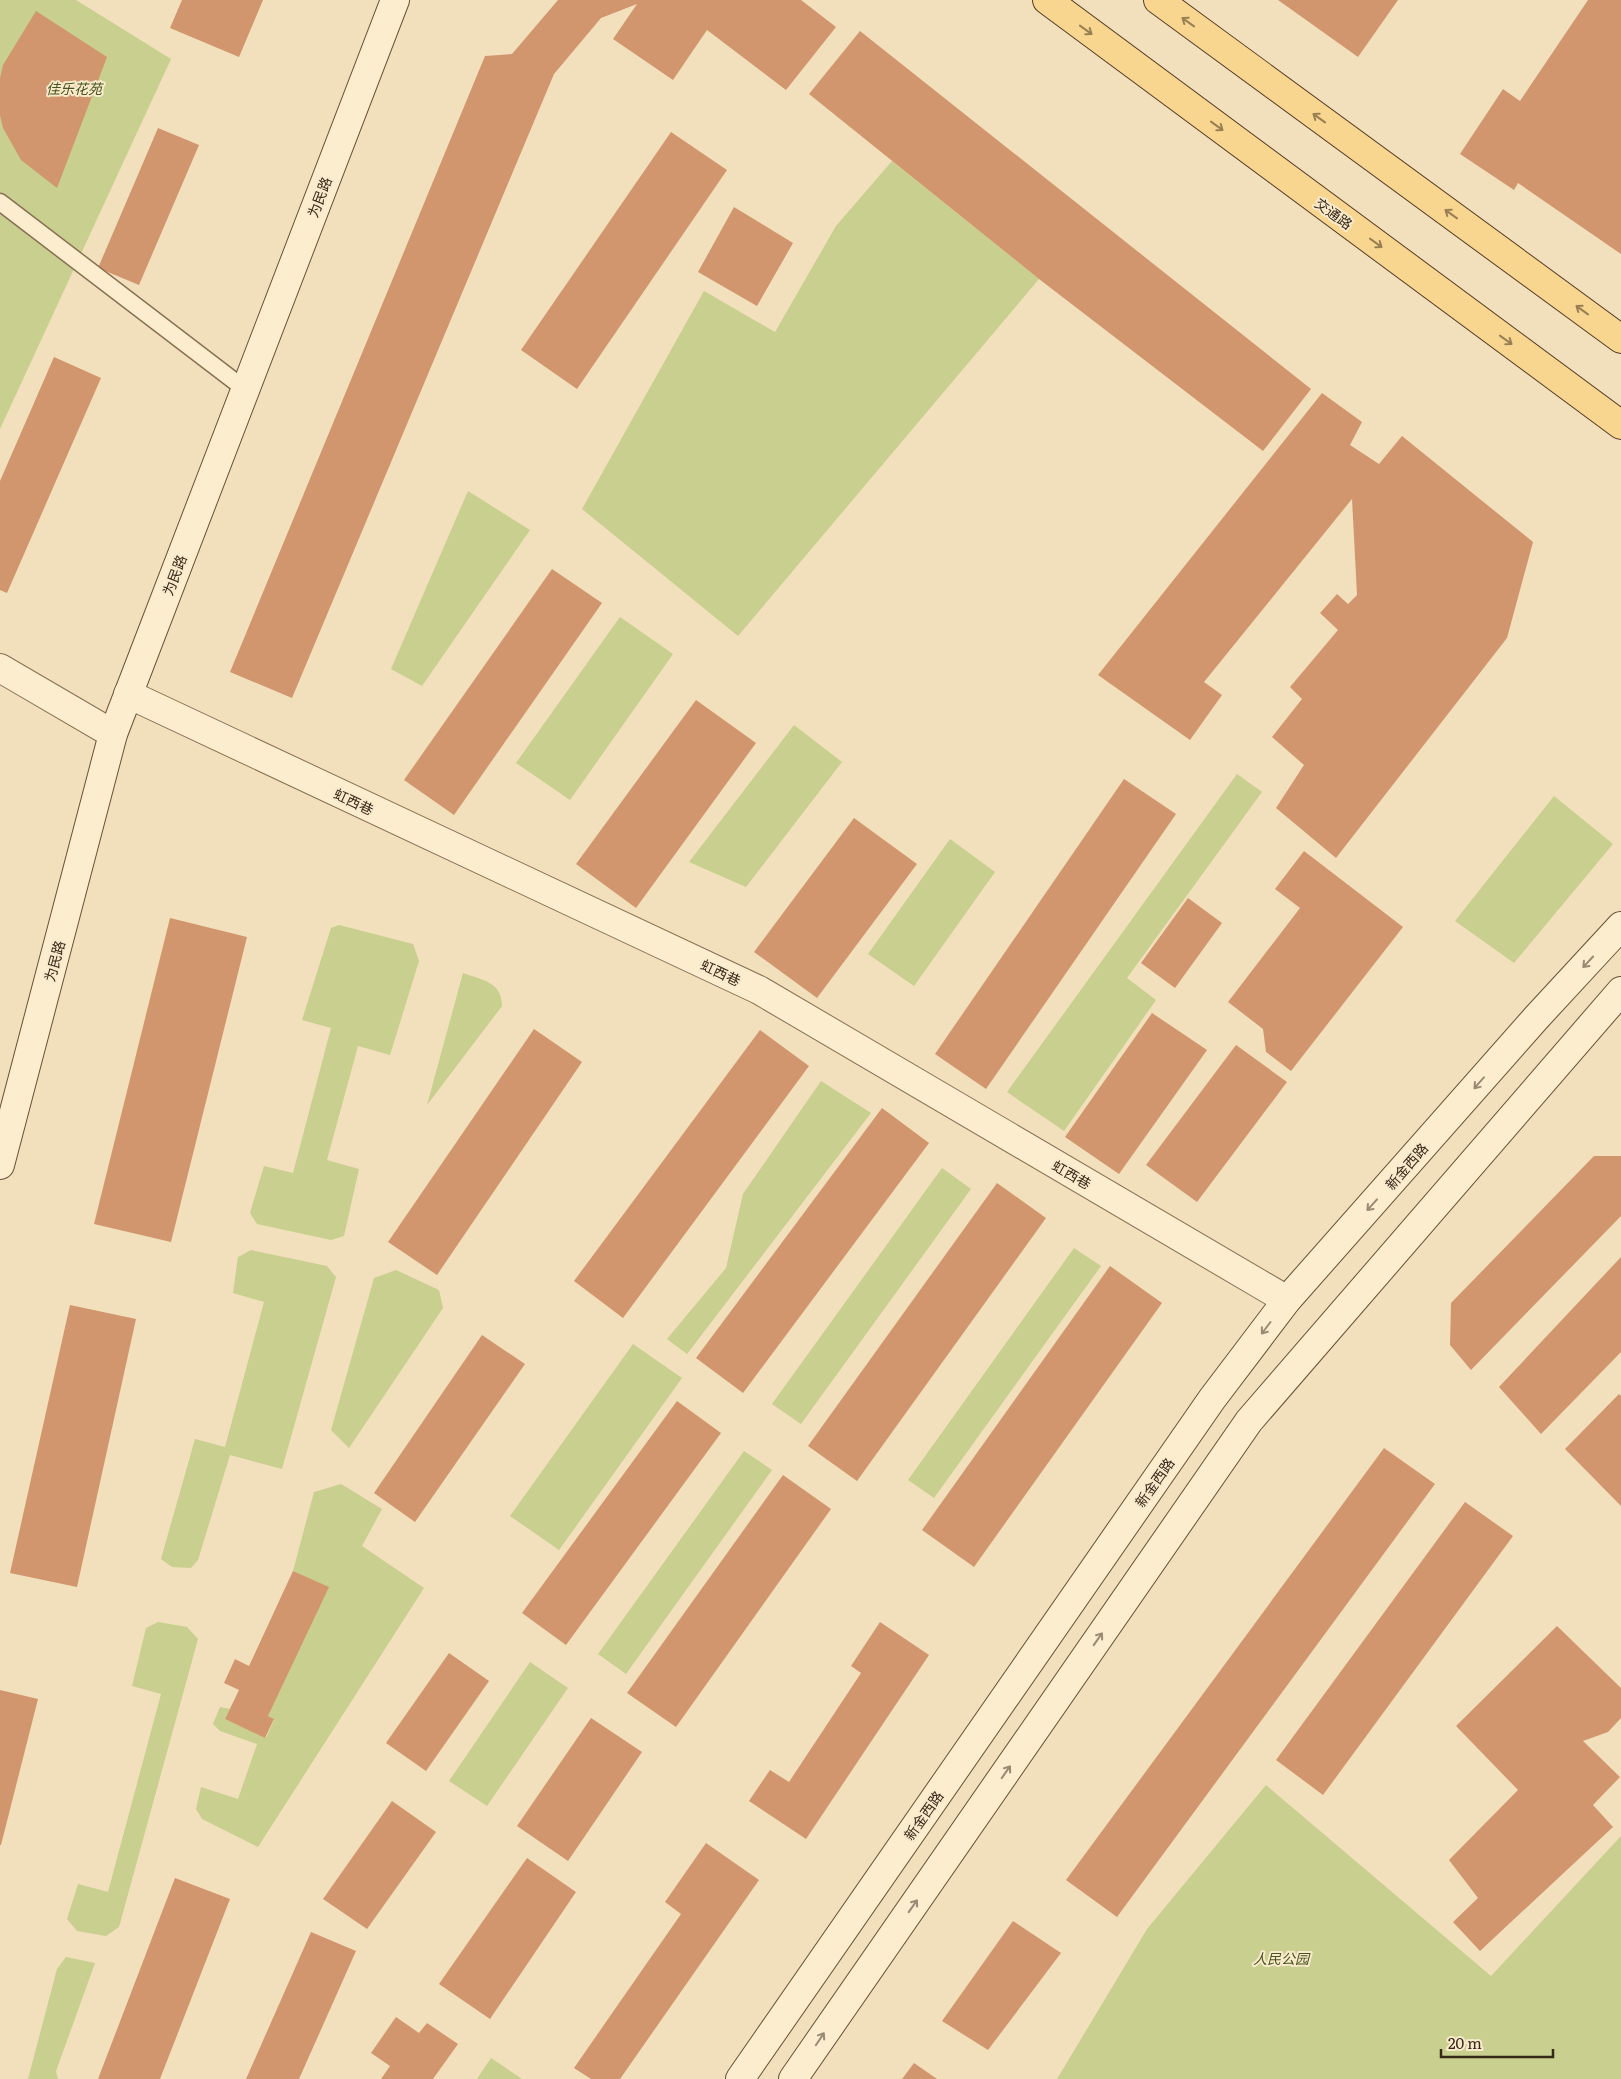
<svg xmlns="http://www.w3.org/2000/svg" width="1621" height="2079" font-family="Literata,'Noto Sans SC',serif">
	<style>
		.green { fill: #c8cf8f }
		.building { fill: #d2966e }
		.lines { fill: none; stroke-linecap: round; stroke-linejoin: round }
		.lane-casing { stroke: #896f54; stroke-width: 19 }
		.street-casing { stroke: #896f54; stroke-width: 30 }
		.secondary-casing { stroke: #6a5037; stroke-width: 30 }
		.primary-casing { stroke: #563d29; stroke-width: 30 }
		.lane { stroke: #fbedce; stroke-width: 16 }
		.street { stroke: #fbedce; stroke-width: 28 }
		.secondary { stroke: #fbedce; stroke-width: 28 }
		.primary { stroke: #f8d68f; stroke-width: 28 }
		.oneway { stroke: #987f54 }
		.oneway2 { stroke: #998a74 }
		.labels { text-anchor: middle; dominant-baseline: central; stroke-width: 4; stroke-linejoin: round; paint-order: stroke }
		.park-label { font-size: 14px; font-style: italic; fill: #48541f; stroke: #f8eacb }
		.street-label { font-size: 14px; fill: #37281a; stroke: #f8eacb }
	</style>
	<rect width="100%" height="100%" fill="#f1e0bb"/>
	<g class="green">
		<path d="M 0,0 L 76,0 L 171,59 L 0,429 Z"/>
		<path d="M 892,161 L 1039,279 L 738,636 L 582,509 L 704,291 L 775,332 L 836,226 Z"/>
		<path d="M 468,491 L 530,530 L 422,686 L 391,669 Z"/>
		<path d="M 620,617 L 673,654 L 570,800 L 516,763 Z"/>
		<path d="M 794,725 L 842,762 L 746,887 L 689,862 Z"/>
		<path d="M 1237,774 L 1262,792 L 1127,978 L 1156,1000 L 1064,1131 L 1007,1092 Z"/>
		<path d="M 1554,796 L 1613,844 L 1514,963 L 1455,921 Z"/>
		<path d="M 950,839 L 995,872 L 914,986 L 868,954 Z"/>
		<path d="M 339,925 L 413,944 L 419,961 L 390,1055 L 358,1046 L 327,1160 L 359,1169 L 344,1236 L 331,1240 L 257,1224 L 250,1213 L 264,1166 L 293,1173 L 331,1028 L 302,1020 L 331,928 Z"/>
		<path d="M 463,973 C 482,980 502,982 502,1006 L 427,1105 Z"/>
		<path d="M 821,1081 L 871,1113 L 687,1354 L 667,1339 L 726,1268 L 743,1194 Z"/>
		<path d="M 942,1168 L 971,1189 L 801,1424 L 772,1404 Z"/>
		<path d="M 1074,1248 L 1101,1266 L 934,1498 L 908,1480 Z"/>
		<path d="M 251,1250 L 327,1266 L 336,1277 L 282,1469 L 230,1455 L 198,1560 L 191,1568 L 172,1567 L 161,1559 L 195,1439 L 225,1447 L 264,1302 L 233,1293 L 238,1257 Z"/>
		<path d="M 396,1270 L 439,1290 L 443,1308 L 349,1448 L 331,1430 L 374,1278 Z"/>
		<path d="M 633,1344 L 682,1378 L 559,1550 L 510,1516 Z"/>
		<path d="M 744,1451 L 772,1470 L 626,1674 L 598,1654 Z"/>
		<path d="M 341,1484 L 382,1509 L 362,1546 L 424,1588 L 258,1847 L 202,1819 L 196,1809 L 201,1787 L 238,1799 L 257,1744 L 220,1731 L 213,1724 L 220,1707 L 230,1709 L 225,1719 L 266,1738 L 274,1720 L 268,1716 L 328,1587 L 293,1571 L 314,1492 Z"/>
		<path d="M 158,1622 L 187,1627 L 198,1639 L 119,1927 L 106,1936 L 77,1931 L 67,1919 L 78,1884 L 108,1892 L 161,1694 L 132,1686 L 146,1628 Z"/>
		<path d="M 530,1662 L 568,1688 L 487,1806 L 449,1781 Z"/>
		<path d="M 1266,1785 L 1491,1976 L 1621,1836 L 1621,2079 L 1057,2079 L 1147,1929 Z"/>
		<path d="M 66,1957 L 95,1963 L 56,2071 L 58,2079 L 28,2079 L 57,1969 Z"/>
		<path d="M 491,2058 L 522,2079 L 477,2079 Z"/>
	</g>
	<g class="building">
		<path d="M 182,0 L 263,0 L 239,57 L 170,28 Z"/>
		<path d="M 558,0 L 801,0 L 836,27 L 786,90 L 707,30 L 673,80 L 613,39 L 637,4 L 601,18 L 554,74 L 292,698 L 230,672 L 485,56 L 512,54 Z"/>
		<path d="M 1278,0 L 1398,0 L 1358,57 Z"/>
		<path d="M 1588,0 L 1621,0 L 1621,254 L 1518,183 L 1514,190 L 1460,154 L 1503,89 L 1520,101 Z"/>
		<path d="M 36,11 L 107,57 L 57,188 L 21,160 L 3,128 L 0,115 L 0,78 L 3,65 Z"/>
		<path d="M 860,31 L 1311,389 L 1263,451 L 1039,279 L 809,94 Z"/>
		<path d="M 158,128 L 199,145 L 139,285 L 98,268 Z"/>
		<path d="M 671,132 L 727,170 L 577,389 L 521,350 Z"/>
		<path d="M 734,207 L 793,243 L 757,306 L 698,272 Z"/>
		<path d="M 54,357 L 101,378 L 7,593 L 0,590 L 0,481 Z"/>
		<path d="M 1322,393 L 1362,422 L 1350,445 L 1379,464 L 1402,436 L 1533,542 L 1507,638 L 1336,858 L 1276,808 L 1304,765 L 1272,737 L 1302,699 L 1290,687 L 1338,630 L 1320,613 L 1337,594 L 1348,604 L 1357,595 L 1352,499 L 1204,682 L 1222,695 L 1190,740 L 1098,675 Z"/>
		<path d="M 552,569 L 602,603 L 454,815 L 404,780 Z"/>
		<path d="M 696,700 L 756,743 L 636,908 L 576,864 Z"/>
		<path d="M 1124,779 L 1176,814 L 986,1089 L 935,1054 Z"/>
		<path d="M 854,818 L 917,864 L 817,998 L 754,952 Z"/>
		<path d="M 1304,851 L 1403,927 L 1291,1071 L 1266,1052 L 1263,1029 L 1228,1002 L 1300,908 L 1275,889 Z"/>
		<path d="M 1188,898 L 1222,923 L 1175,988 L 1141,963 Z"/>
		<path d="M 170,918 L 247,937 L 171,1242 L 94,1224 Z"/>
		<path d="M 1152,1013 L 1207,1050 L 1119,1174 L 1065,1137 Z"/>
		<path d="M 534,1029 L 582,1062 L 437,1275 L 388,1242 Z"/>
		<path d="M 760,1030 L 809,1066 L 623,1318 L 574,1281 Z"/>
		<path d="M 1236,1045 L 1287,1082 L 1197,1202 L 1146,1165 Z"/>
		<path d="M 882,1108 L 929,1143 L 743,1393 L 696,1358 Z"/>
		<path d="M 1594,1156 L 1621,1156 L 1621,1216 L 1471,1370 L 1450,1345 L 1451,1303 Z"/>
		<path d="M 997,1183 L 1046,1218 L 857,1481 L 808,1446 Z"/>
		<path d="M 1621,1257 L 1621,1352 L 1541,1434 L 1499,1387 Z"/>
		<path d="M 1110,1266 L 1162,1303 L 974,1567 L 922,1530 Z"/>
		<path d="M 70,1305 L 136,1319 L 77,1587 L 10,1573 Z"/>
		<path d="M 482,1335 L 525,1364 L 415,1522 L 374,1493 Z"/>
		<path d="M 1619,1394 L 1621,1396 L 1621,1506 L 1565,1449 Z"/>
		<path d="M 677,1401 L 721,1433 L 566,1645 L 522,1613 Z"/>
		<path d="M 1384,1448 L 1435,1484 L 1117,1917 L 1066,1880 Z"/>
		<path d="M 783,1475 L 831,1509 L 676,1727 L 627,1693 Z"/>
		<path d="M 1465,1502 L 1513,1536 L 1323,1795 L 1276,1760 Z"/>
		<path d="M 293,1571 L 329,1587 L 268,1716 L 274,1719 L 265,1738 L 225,1719 L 239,1690 L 224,1683 L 235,1659 L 249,1666 Z"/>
		<path d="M 880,1622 L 929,1655 L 806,1839 L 749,1801 L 770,1770 L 789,1782 L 861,1673 L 851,1666 Z"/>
		<path d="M 1557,1626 L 1621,1688 L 1621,1718 L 1608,1732 L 1583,1741 L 1620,1777 L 1593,1805 L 1613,1827 L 1480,1951 L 1453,1922 L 1478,1898 L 1449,1860 L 1518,1790 L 1456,1726 Z"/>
		<path d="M 449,1653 L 489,1681 L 426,1771 L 386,1743 Z"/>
		<path d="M 0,1690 L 38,1699 L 1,1845 L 0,1845 Z"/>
		<path d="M 591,1718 L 642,1752 L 568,1861 L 517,1826 Z"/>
		<path d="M 392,1801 L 436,1832 L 367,1929 L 323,1899 Z"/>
		<path d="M 706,1843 L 759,1880 L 620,2079 L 591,2079 L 574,2068 L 681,1914 L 665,1902 Z"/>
		<path d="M 527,1858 L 576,1892 L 490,2019 L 439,1984 Z"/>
		<path d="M 175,1878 L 230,1899 L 160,2079 L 98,2079 Z"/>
		<path d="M 1013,1921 L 1061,1953 L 988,2050 L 942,2021 Z"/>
		<path d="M 311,1932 L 356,1951 L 299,2079 L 246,2079 Z"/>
		<path d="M 396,2017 L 419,2033 L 427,2023 L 458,2044 L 433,2079 L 381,2079 L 390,2066 L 371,2053 Z"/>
		<path d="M 914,2063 L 937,2079 L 902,2079 Z"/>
	</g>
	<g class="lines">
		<g class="lane-casing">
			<path id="lane" d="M 0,202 L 246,390"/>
		</g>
		<g class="street-casing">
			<g id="street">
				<path d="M 0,668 L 113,734"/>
				<path d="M 128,694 L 759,990 L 1287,1300"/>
			</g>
		</g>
		<g class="secondary-casing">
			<g id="secondary">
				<path d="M 0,1165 L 113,734 L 395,0"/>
				<path d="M 740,2079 L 1212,1399 L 1287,1300 L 1536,1018 L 1621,926"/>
				<path d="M 793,2079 L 1249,1421 L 1621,991"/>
			</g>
		</g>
		<g class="primary-casing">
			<g id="primary">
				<path d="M 1047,0 L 1621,425"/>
				<path d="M 1158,0 L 1621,339"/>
			</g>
		</g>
		<use href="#lane" class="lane"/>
		<use href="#street" class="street"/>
		<use href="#secondary" class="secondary"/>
		<use href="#primary" class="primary"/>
	</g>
	<defs><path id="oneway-shaft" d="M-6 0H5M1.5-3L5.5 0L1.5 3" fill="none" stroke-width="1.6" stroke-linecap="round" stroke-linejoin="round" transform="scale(1.25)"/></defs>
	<g class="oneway">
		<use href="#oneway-shaft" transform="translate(1188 22) rotate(-144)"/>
		<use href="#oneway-shaft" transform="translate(1086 30) rotate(36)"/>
		<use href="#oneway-shaft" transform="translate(1319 118) rotate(-144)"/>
		<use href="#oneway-shaft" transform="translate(1217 126) rotate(36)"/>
		<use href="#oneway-shaft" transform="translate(1451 214) rotate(-144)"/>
		<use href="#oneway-shaft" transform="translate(1376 243) rotate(36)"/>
		<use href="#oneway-shaft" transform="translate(1582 310) rotate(-144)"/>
		<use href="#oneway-shaft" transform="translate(1506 340) rotate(36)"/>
	</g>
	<g class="oneway2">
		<use href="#oneway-shaft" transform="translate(1588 962) rotate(133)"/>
		<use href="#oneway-shaft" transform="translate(1479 1083) rotate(131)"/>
		<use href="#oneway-shaft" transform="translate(1372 1205) rotate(132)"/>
		<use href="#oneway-shaft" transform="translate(1266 1328) rotate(127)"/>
		<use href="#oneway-shaft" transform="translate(1098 1639) rotate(-55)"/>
		<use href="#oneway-shaft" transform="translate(1006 1772) rotate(-55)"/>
		<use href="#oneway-shaft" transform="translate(913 1906) rotate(-55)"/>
		<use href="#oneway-shaft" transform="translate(820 2039) rotate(-56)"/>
	</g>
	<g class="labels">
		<g class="park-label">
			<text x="74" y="88">佳乐花苑</text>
			<text x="1281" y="1958">人民公园</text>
		</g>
		<g class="street-label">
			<text transform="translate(319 197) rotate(-69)">为民路</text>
			<text transform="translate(1334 213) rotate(36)">交通路</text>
			<text transform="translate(174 575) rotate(-69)">为民路</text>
			<text transform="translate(354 801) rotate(25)">虹西巷</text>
			<text transform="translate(54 961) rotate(-75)">为民路</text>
			<text transform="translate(721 972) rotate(25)">虹西巷</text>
			<text transform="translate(1406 1166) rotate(-49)">新金西路</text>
			<text transform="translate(1072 1174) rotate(30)">虹西巷</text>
			<text transform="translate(1154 1482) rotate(-55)">新金西路</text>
			<text transform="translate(923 1815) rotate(-55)">新金西路</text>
		</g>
	</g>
	<path d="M1441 2049v8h112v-8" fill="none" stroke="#37281a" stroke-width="2.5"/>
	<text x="1448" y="2049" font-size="15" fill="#37281a" stroke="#f8eacb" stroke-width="4" paint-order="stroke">20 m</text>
</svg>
